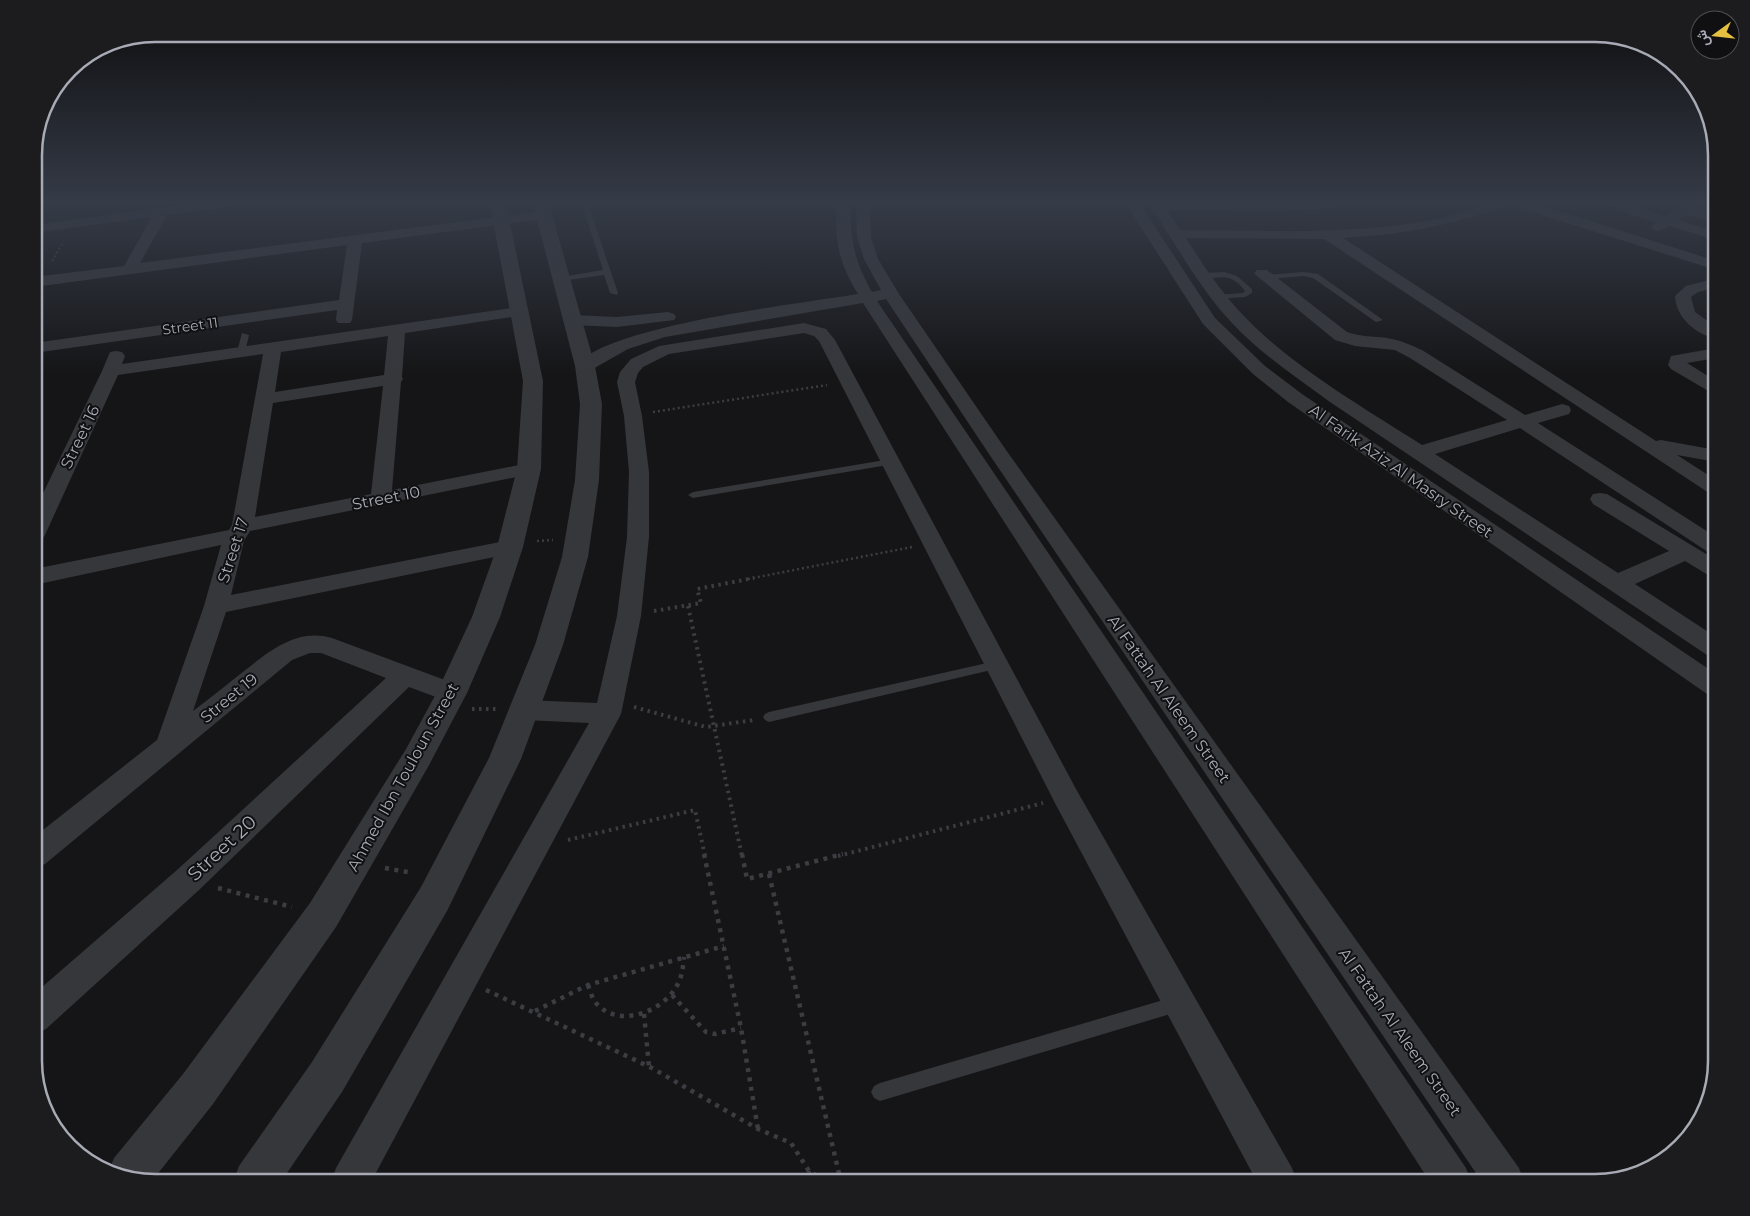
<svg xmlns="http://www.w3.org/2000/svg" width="1750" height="1216" font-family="Montserrat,Vazirmatn,sans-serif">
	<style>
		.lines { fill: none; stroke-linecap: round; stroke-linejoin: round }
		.path-far3 { stroke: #3c3d42; stroke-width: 2; stroke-dasharray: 2 2.5; stroke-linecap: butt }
		.path-far2 { stroke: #3c3d42; stroke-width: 2.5; stroke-dasharray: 2 3; stroke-linecap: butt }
		.path-far1 { stroke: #3c3d42; stroke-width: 4; stroke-dasharray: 2.5 4.5; stroke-linecap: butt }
		.path { stroke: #3c3d42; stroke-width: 4.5; stroke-dasharray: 4 5.5; stroke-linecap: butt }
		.service { fill: #36373b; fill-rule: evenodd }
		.minor { fill: #36373b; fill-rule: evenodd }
		.tertiary { fill: #36373b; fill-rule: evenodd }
		.labels { text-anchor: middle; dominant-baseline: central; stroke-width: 4; stroke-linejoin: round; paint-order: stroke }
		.far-street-label { font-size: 14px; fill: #a8abb6; stroke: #101012 }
		.street-label { font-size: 16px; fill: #a8abb6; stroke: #101012 }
		.near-street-label { font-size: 19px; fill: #a8abb6; stroke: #101012 }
		.rim { fill: none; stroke: #a8abb6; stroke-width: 2.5 }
	</style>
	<rect width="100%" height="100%" fill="#151517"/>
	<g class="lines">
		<path class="path-far3" d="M 52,261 L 64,241"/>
		<g class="path-far2">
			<path d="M 653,412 L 827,385"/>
			<path d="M 537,541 L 553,540"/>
			<path d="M 748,579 L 912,547"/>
		</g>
		<g class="path-far1">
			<path d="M 688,606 L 742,856"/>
			<path d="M 654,611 L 701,603 L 697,589 L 754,578"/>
			<path d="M 634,707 L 706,727 L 754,720"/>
			<path d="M 472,709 L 496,709"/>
			<path d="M 568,840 L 695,810 L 705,856"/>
			<path d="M 838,856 L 1043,803"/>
		</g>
		<g class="path">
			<path d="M 704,854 L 741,1028 L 758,1129"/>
			<path d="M 742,854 L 747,879 L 843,854"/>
			<path d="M 385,868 L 413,873"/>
			<path d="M 769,874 L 841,1182"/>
			<path d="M 218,888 L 292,907"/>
			<path d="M 588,985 C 590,991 592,998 596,1003 C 618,1029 662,1012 676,987 C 682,978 683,968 684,957"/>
			<path d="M 486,990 L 650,1067 L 758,1129 L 791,1143 L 809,1171 L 828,1182"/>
			<path d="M 672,995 L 706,1032 L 715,1034 L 741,1028"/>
			<path d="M 535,1011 L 588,985 L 724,946"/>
			<path d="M 644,1014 L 649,1067"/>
			<path d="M 807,1182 L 809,1171"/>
		</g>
		<g class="service">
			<path d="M 582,204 L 588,204 L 618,293 L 617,295 L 610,293 L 604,275 L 561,281 L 557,279 L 561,277 L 603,270 Z"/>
			<path d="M 1224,272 L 1237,276 L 1252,289 L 1252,293 L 1245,297 L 1216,299 L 1216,295 L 1243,293 L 1245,291 C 1227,267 1215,284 1201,275 L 1205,273 Z"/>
			<path d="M 1304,272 L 1318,274 L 1383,320 L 1376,322 L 1313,278 L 1304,276 L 1267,279 L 1263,277 L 1267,275 Z"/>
			<path d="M 242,333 L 249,335 L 245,352 L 241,354 L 237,352 Z"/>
			<path d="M 891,459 L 896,462 L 894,464 L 693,498 L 688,495 L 693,492 Z"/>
			<path d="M 996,661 L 1000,662 L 1002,665 L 1000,668 L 769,722 L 765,720 L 763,717 L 765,714 L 769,712 Z"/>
			<path d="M 1177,996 L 1183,998 L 1185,1004 L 1183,1010 L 1177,1012 L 880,1101 L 874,1098 L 871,1092 L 874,1086 L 880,1083 Z"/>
		</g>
		<g class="minor">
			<path d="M 188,204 L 228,204 L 221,208 L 167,215 L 140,263 L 543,211 L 550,215 L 543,219 L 362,243 L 352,320 L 350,323 L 338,323 L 336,320 L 337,310 L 34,353 L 34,343 L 339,300 L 347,245 L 34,287 L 34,277 L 124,266 L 152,217 L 34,233 L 34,225 Z"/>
			<path d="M 837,204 L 851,204 C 849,238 855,263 872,292 L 881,290 L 864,259 L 857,237 L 856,204 L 870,204 L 871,237 L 878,259 L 899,294 L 1006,450 L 1519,1168 L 1524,1182 L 1482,1182 L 989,454 L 886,299 L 877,301 L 1466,1168 L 1471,1182 L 1430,1182 L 863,303 L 665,337 L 628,349 L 591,370 L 585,371 L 579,370 L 576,366 C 604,326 804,303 858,294 C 839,263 834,241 837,204 Z"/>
			<path d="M 1126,204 L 1140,204 L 1215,318 L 1265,366 L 1302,394 L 1716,674 L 1716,697 L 1707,694 L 1288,402 L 1253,374 L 1203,324 Z"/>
			<path d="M 1149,204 L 1336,204 L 1329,208 L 1280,211 L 1167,210 L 1180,230 C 1247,230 1315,234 1381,227 C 1406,225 1432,221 1456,214 C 1476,208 1482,204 1504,204 L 1502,207 C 1449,226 1398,235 1343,238 L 1656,441 L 1661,440 L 1716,450 L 1716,462 L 1677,455 L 1716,480 L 1716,495 L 1709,493 L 1324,239 L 1186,238 C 1203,265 1221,292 1243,315 C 1291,366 1363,407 1422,445 L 1507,420 L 1410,358 L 1395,350 L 1355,346 L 1335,340 L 1257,276 L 1254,273 L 1257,270 L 1267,270 L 1347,332 C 1360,337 1373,336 1387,338 C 1400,340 1411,345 1422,350 L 1525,415 L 1562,404 L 1569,406 L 1571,410 L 1569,414 L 1538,423 L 1716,537 L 1716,554 L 1708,552 L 1520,428 L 1435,454 L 1618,573 L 1669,551 L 1593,504 L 1590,499 L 1593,494 L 1600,493 L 1607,494 L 1716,560 L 1716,578 L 1708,575 L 1685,561 L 1635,584 L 1716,637 L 1716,658 L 1707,655 L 1330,402 C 1296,377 1261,354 1232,323 C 1199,288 1176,244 1149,204 Z"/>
			<path d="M 1515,204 L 1537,204 L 1716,261 L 1716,270 L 1517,207 Z"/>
			<path d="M 1613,204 L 1631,204 L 1665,216 L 1685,204 L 1702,204 L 1697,209 L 1716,214 L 1716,222 L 1687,215 L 1678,220 L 1716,232 L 1716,240 L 1669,226 L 1658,231 L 1653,230 L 1651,227 L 1656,222 L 1628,214 Z"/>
			<path d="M 1716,278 L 1716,288 L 1698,292 L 1691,297 L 1695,312 L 1716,327 L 1716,339 C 1696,334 1676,318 1675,296 L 1686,286 Z"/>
			<path d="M 519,307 L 525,309 L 527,312 L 525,315 L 405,333 L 402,377 L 403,379 L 401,382 L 392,490 L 529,463 L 536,465 L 539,469 L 536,473 L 250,531 L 244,541 L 231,595 L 510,540 L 518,542 L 521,547 L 518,552 L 226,612 L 193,711 C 209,699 224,687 239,675 C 266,654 295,627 332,638 L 461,686 L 465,693 L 461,700 L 452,703 L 409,687 L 199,890 L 46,1029 L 34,1034 L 34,994 L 177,870 L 386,678 L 321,653 L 310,653 L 292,660 L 45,864 L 34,868 L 34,837 L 157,740 L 204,606 L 221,545 L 34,585 L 34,569 L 229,530 L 232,525 L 263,354 L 118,375 L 45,535 L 42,540 L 34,542 L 34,512 L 102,371 L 110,352 L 116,351 L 122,352 L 125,356 L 122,364 ZM 388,336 L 384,375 L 275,392 L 281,352 ZM 383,386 L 371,494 L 255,517 L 273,403 Z"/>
			<path d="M 668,312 L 674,314 L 676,317 L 674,320 L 617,327 L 572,325 L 566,323 L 564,320 L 566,317 L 572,315 L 617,317 Z"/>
			<path d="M 804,323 L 826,329 L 835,340 L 1076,789 L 1292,1168 L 1297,1182 L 1257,1182 L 1056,805 L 819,341 L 814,336 L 804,333 L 669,354 L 643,367 L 638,373 L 635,382 L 642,416 L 649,472 L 649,537 L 641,616 L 621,714 L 371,1182 L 331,1182 L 336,1168 L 589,723 L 524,720 L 515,717 L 511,710 L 515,703 L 524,700 L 597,703 L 617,616 L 627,537 L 629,472 L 624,416 L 617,382 L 620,372 L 631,359 L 659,346 Z"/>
			<path d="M 1716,348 L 1716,358 L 1687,363 L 1716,381 L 1716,393 L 1710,392 L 1671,369 L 1668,365 L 1671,356 Z"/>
		</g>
		<g class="tertiary">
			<path d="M 490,204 L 506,204 L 543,381 L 541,469 L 523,547 L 500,617 L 467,693 L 428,767 L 336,927 L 213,1104 L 152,1181 L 110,1168 L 114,1158 L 183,1074 L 310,903 L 406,749 L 437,692 L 472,617 L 497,547 L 517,469 L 523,381 Z"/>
			<path d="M 533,204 L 549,204 L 595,366 L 602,404 L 599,480 L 588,557 L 563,645 L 521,759 L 447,911 L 342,1092 L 281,1182 L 233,1182 L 239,1166 L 312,1062 L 421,887 L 489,758 L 535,645 L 562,557 L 575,480 L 580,404 L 575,366 Z"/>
		</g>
	</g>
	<linearGradient id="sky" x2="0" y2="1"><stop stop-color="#0c0c0d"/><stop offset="0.54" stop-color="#353b47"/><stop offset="1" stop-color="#353b47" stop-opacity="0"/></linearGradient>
	<rect width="1750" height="375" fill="url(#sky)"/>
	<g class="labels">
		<g class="far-street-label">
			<text transform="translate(190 326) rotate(-8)">Street 11</text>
		</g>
		<g class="street-label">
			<text transform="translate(80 437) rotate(-64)">Street 16</text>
			<text transform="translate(1401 471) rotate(35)">Al Farik Aziz Al Masry Street</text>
			<text transform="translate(386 498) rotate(-11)">Street 10</text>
			<text transform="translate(233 550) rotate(-72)">Street 17</text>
			<text transform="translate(229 698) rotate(-39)">Street 19</text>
			<text transform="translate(1169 699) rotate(55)">Al Fattah Al Aleem Street</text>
			<text transform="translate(403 777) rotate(-61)">Ahmed Ibn Touloun Street</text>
			<text transform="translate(1400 1032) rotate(55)">Al Fattah Al Aleem Street</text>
		</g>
		<g class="near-street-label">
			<text transform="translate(222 848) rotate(-43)">Street 20</text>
		</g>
	</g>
	<path d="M0 0H1750V1216H0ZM155 42H1595A113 113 0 0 1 1708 155V1061A113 113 0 0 1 1595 1174H155A113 113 0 0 1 42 1061V155A113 113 0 0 1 155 42Z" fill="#1c1c1f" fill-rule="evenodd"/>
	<path class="rim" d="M155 42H1595A113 113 0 0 1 1708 155V1061A113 113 0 0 1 1595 1174H155A113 113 0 0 1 42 1061V155A113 113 0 0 1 155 42Z"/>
	<g transform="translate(1715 35) rotate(255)"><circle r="24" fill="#101012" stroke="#4d4e54"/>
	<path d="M0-4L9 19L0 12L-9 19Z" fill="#e5bf3f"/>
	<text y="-8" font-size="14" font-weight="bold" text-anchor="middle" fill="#a8abb6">ش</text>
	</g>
</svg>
